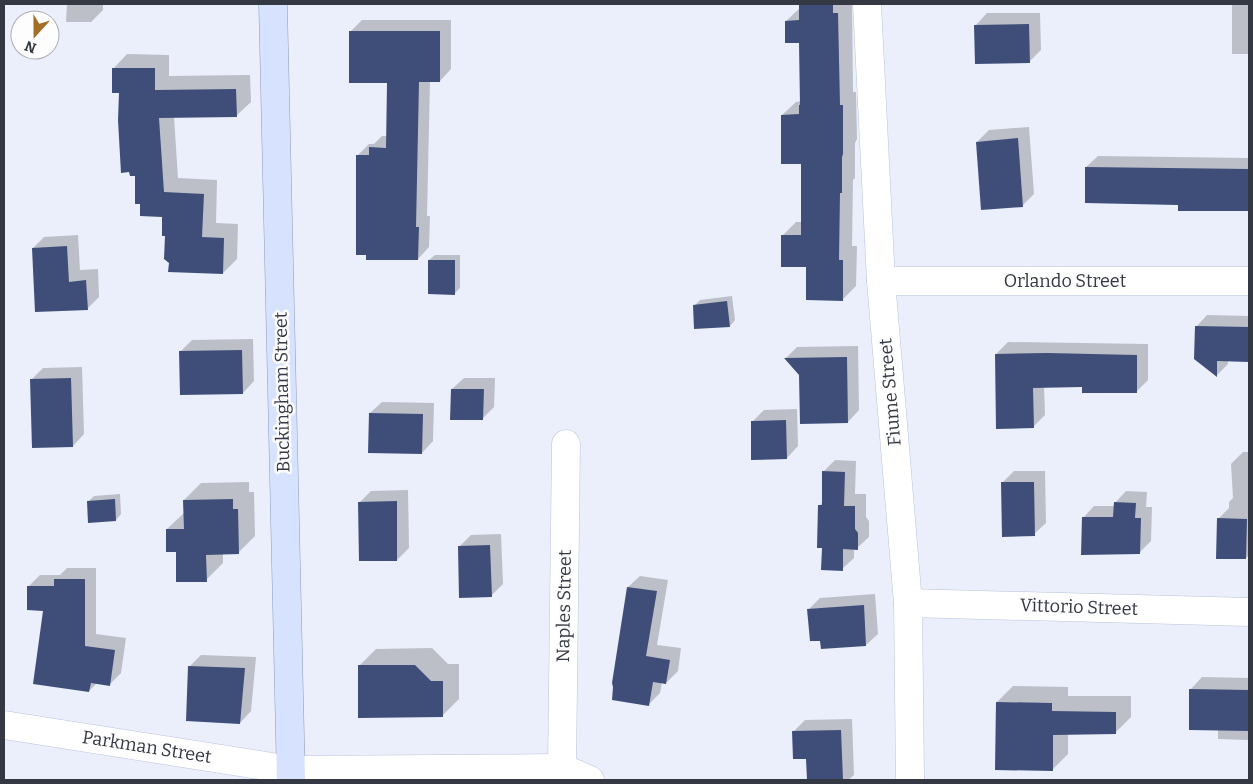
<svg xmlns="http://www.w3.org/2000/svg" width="1253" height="784" font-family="Bitter,serif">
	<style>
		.shadow { fill: #0003 }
		.building { fill: #3f4e79 }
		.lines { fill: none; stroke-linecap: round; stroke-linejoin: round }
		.minor-casing { stroke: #b9c3df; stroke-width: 29 }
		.major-casing { stroke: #8d9abc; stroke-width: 29 }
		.minor { stroke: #fff; stroke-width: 28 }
		.major { stroke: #d7e2fe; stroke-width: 28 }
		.labels { text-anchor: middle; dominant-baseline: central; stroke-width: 5; stroke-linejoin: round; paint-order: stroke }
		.street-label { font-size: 18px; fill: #343843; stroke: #fdfdfd }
	</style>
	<rect width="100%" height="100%" fill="#ebeffb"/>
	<g class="shadow">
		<path d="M 67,4 L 103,4 L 103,10 L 91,22 L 66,22 Z"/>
		<path d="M 800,4 L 852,4 L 853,92 L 856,92 L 857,139 L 855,143 L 855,178 L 853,180 L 852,246 L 857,246 L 856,286 L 842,300 L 783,235 L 796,222 L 802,222 L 802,163 L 782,115 L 796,102 L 802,101 L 801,42 L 786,21 L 801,7 Z"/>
		<rect x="1232" y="4" width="17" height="50"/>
		<path d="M 987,13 L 1040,13 L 1041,50 L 1029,62 L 976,25 Z"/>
		<path d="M 362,20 L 451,20 L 451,69 L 440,81 L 430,81 L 427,216 L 430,216 L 429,247 L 418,259 L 358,155 L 369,144 L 374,144 L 382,136 L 387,136 L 388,82 L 350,32 Z"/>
		<path d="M 127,54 L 169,55 L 169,76 L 250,75 L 251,102 L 236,116 L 174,117 L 178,178 L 217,180 L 216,223 L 238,224 L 237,259 L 223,273 L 167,235 L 164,216 L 141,203 L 120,92 L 113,69 Z"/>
		<path d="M 1029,127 L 1034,194 L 1022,206 L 977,142 L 989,130 Z"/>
		<path d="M 1098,156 L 1249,158 L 1249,210 L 1179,210 L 1179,204 L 1086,167 Z"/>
		<path d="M 78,235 L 80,270 L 98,269 L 99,297 L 87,309 L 33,248 L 44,237 Z"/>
		<path d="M 435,255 L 460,255 L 460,288 L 454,294 L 429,260 Z"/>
		<path d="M 732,296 L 735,320 L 730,326 L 694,306 L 700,300 Z"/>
		<path d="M 1207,315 L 1249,316 L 1249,360 L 1228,360 L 1228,364 L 1217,375 L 1196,327 Z"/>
		<path d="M 253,339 L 254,381 L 243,393 L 180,352 L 192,340 Z"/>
		<path d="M 1008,342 L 1148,344 L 1148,380 L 1136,392 L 1084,386 L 1044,386 L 1045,415 L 1033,427 L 996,354 Z"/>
		<path d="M 858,346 L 859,410 L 848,422 L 786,358 L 797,347 Z"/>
		<path d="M 82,367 L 84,434 L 73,446 L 31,380 L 43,368 Z"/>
		<path d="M 464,378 L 495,378 L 494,407 L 482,419 L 452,389 Z"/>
		<path d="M 382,402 L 434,403 L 433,441 L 422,453 L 370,413 Z"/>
		<path d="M 797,409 L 798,446 L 787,458 L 752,422 L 764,410 Z"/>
		<path d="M 1243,452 L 1249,452 L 1249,555 L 1246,558 L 1218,519 L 1229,508 L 1229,502 L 1233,498 L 1231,464 Z"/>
		<path d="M 835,460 L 856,461 L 855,494 L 866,494 L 866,517 L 869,521 L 869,537 L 857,548 L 854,548 L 854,558 L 842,569 L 823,547 L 819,506 L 823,502 L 823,472 Z"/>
		<path d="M 1014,471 L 1045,471 L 1046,523 L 1034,534 L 1002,483 Z"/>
		<path d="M 249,482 L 249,492 L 254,492 L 255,536 L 238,553 L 223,553 L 223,563 L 206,580 L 177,551 L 167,529 L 185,512 L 184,500 L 201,483 Z"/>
		<path d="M 408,490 L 409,548 L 397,560 L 360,502 L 371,491 Z"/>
		<path d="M 1126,491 L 1147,492 L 1146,507 L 1152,507 L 1151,541 L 1139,553 L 1083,518 L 1094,506 L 1115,506 L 1115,503 Z"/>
		<path d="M 120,494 L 121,514 L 116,520 L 88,502 L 94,496 Z"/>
		<path d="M 501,534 L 503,584 L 491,596 L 459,547 L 471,535 Z"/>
		<path d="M 67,568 L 96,568 L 96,634 L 126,638 L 121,673 L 110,684 L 97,683 L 89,691 L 44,609 L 29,586 L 40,575 L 60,575 Z"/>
		<path d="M 640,576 L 668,580 L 657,645 L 681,648 L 678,671 L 666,683 L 662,682 L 660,693 L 649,704 L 615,687 L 613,683 L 628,587 Z"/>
		<path d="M 875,594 L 878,634 L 866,645 L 821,640 L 808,610 L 820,598 Z"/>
		<path d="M 432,648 L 448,664 L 459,664 L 459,699 L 442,716 L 359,666 L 376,649 Z"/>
		<path d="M 201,655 L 256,657 L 251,711 L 240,723 L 190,666 Z"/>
		<path d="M 1202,677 L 1249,678 L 1249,738 L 1248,740 L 1218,739 L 1218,729 L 1191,689 Z"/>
		<path d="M 1013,686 L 1068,687 L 1068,696 L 1131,696 L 1131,717 L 1115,733 L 1068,734 L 1068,754 L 1052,770 L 997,702 Z"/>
		<path d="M 852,719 L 854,775 L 848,780 L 808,780 L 808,757 L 793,732 L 805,720 Z"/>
	</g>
	<g class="building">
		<path d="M 799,4 L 833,4 L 833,13 L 838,13 L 840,105 L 843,105 L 843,154 L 842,157 L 842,193 L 840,193 L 839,260 L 843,260 L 843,301 L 806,300 L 806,267 L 781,267 L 781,235 L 801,235 L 801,164 L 781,164 L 781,115 L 799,114 L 799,105 L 800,105 L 799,43 L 785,43 L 785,21 L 799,20 Z"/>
		<path d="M 1029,24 L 1030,63 L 975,64 L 974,25 Z"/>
		<path d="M 349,31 L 440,31 L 440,82 L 419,82 L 416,227 L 419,227 L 418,260 L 366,260 L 366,255 L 356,255 L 356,155 L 369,155 L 369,147 L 386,148 L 387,83 L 349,83 Z"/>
		<path d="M 112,68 L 155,68 L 155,90 L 236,89 L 237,117 L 159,118 L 164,192 L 204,194 L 202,237 L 224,238 L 223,274 L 168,272 L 169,263 L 164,259 L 165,236 L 162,236 L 162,217 L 140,216 L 140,204 L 135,204 L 135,176 L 130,176 L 129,172 L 121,173 L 118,120 L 119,93 L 112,93 Z"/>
		<path d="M 1018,138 L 1023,207 L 981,210 L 976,142 Z"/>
		<path d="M 1085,167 L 1249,169 L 1249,211 L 1178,211 L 1178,205 L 1085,203 Z"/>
		<path d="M 67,246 L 69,282 L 86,280 L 88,310 L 35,312 L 32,248 Z"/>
		<path d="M 428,260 L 455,260 L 455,295 L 428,294 Z"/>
		<path d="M 727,301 L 730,327 L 694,329 L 693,305 Z"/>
		<path d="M 1195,326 L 1249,327 L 1249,362 L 1217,361 L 1217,377 L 1194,359 Z"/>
		<path d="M 242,350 L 243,394 L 180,395 L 179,351 Z"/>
		<path d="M 1047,353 L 1137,355 L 1137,393 L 1082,393 L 1082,387 L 1033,388 L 1034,428 L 996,429 L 995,354 Z"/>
		<path d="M 847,357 L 848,423 L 800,424 L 799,375 L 784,358 Z"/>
		<path d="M 71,378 L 73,447 L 32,448 L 30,379 Z"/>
		<path d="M 451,389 L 484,389 L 483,420 L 450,420 Z"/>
		<path d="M 369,413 L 423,414 L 422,454 L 368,453 Z"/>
		<path d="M 786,420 L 787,459 L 751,460 L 751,421 Z"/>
		<path d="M 822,471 L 845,472 L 844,506 L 855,506 L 855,529 L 858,533 L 858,550 L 843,549 L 843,571 L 821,570 L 822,548 L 817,548 L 818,505 L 822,505 Z"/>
		<path d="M 1001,482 L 1034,482 L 1035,536 L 1002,537 Z"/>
		<path d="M 115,499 L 116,521 L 88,523 L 87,501 Z"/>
		<path d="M 233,499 L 233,509 L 238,509 L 239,554 L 206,555 L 207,582 L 176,582 L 176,552 L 166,552 L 166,529 L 184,529 L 183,500 Z"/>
		<path d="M 397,501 L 397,561 L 359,561 L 358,502 Z"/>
		<path d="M 1114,502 L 1136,503 L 1135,518 L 1141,518 L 1140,554 L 1081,555 L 1082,517 L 1113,517 Z"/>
		<path d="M 1217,518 L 1247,519 L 1246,559 L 1216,559 Z"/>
		<path d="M 490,545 L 492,597 L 459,598 L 458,546 Z"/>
		<path d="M 54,579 L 85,579 L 85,646 L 115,650 L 110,686 L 91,683 L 89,692 L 33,684 L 43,611 L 27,610 L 27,586 L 54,586 Z"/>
		<path d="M 627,587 L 657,591 L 646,656 L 670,660 L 666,684 L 653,682 L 649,706 L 612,700 L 613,687 L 612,683 Z"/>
		<path d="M 864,605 L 866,646 L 821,649 L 820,641 L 810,641 L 807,609 Z"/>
		<path d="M 358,665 L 415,665 L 431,681 L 443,681 L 443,717 L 358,718 Z"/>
		<path d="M 188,666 L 245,668 L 240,724 L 186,721 Z"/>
		<path d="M 1189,689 L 1249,690 L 1248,731 L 1189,730 Z"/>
		<path d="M 996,702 L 1052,703 L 1052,711 L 1116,712 L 1116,734 L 1053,735 L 1053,771 L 995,770 Z"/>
		<path d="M 841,730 L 843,780 L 807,780 L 806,759 L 793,759 L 792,731 Z"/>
	</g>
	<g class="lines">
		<g class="minor-casing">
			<g id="minor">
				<path d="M 867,4 L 881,281 L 908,603 L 910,780"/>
				<path d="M 881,281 L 1249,281"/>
				<path d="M 908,603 L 1249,612"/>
				<path d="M 4,725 L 291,770 L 562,768 L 590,780"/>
				<path d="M 562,768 L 566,444"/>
			</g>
		</g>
		<g class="major-casing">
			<path id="major" d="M 273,4 L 291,780"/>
		</g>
		<use href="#minor" class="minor"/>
		<use href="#major" class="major"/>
	</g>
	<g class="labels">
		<g class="street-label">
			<text x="1065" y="281">Orlando Street</text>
			<text transform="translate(282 392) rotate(-91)">Buckingham Street</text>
			<text transform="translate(890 392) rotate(-95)">Fiume Street</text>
			<text transform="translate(564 606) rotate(-89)">Naples Street</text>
			<text transform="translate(1079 607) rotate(2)">Vittorio Street</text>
			<text transform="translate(147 747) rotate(9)">Parkman Street</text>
		</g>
	</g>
	<rect width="1253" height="784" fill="none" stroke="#343843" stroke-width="10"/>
	<g transform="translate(35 35) rotate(201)"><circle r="24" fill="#fdfdfd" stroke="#adaeb3"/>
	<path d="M0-4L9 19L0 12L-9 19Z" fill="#a46e29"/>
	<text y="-8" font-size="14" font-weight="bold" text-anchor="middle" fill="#343843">N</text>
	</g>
</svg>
